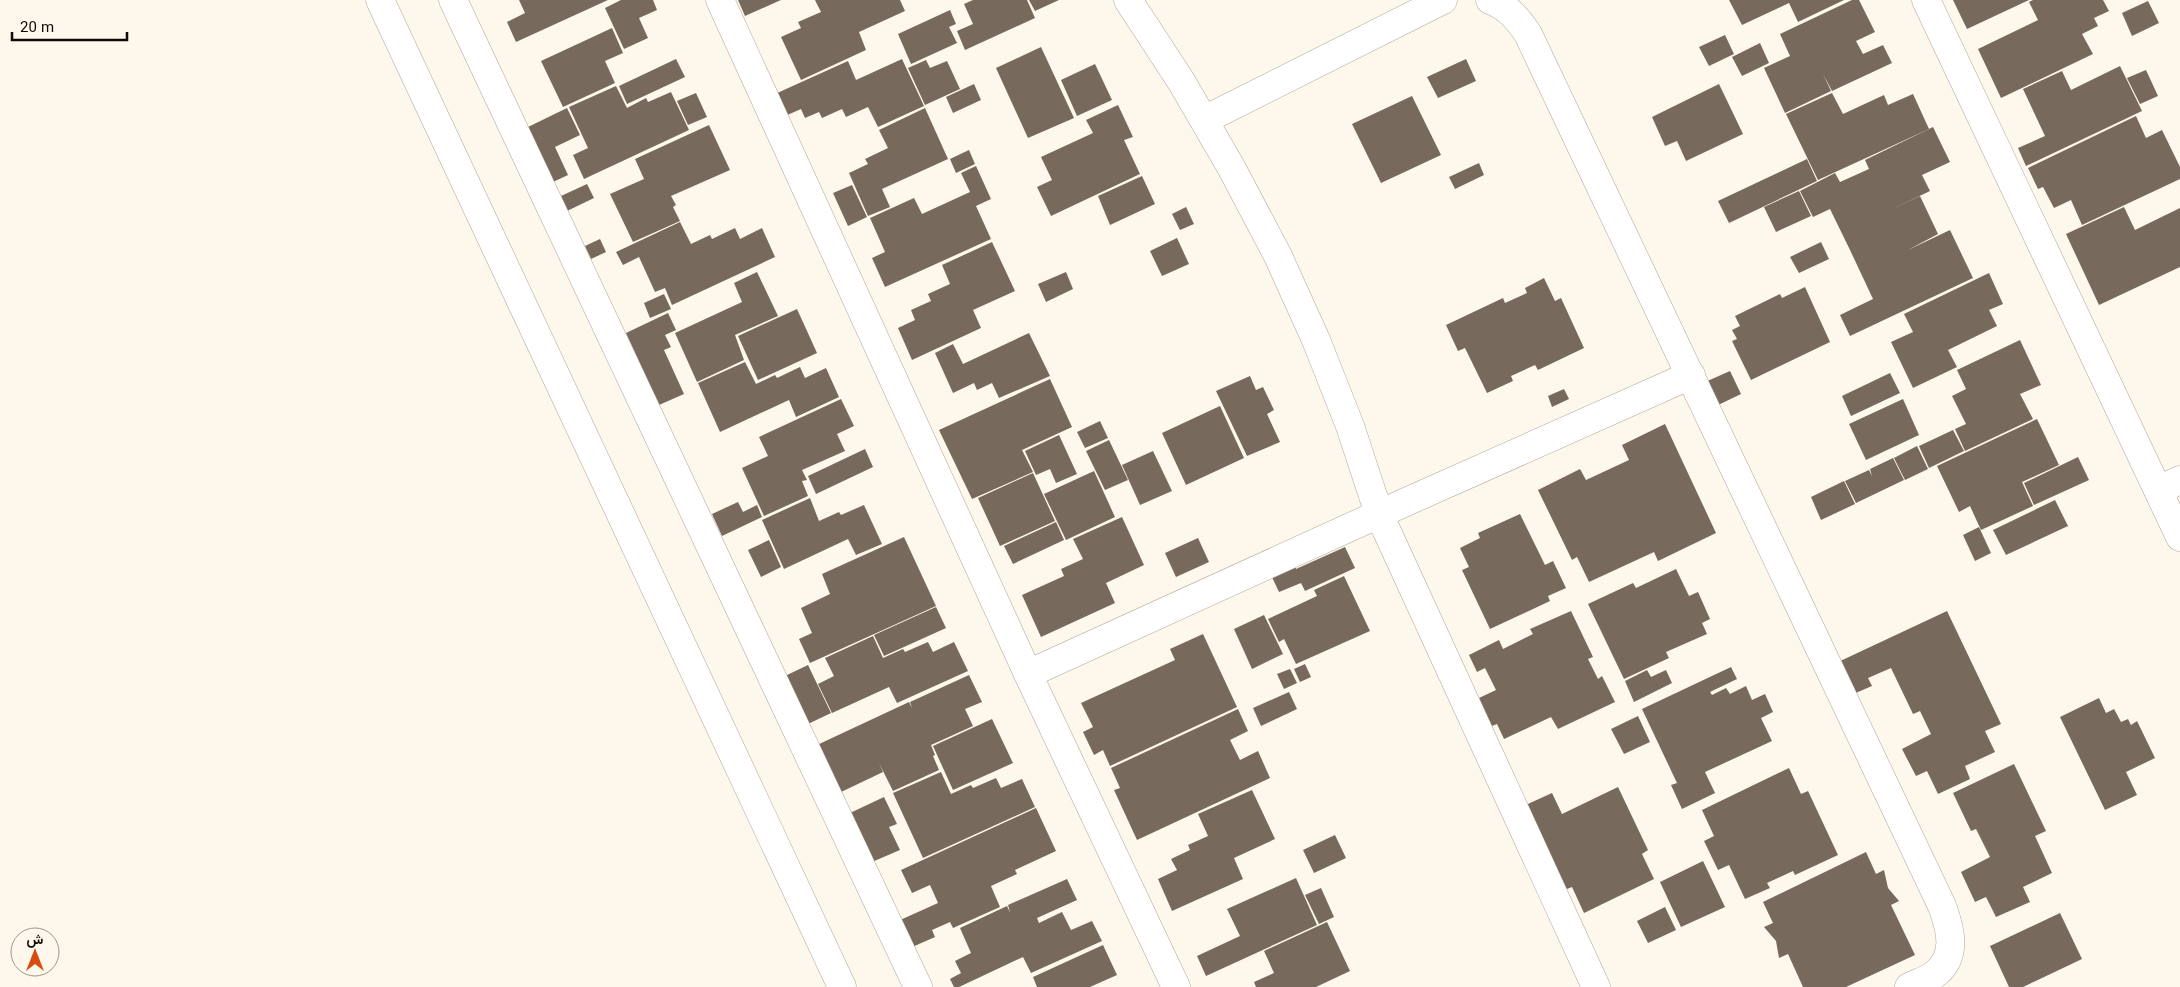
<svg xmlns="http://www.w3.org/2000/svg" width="2180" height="987" font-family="Georgia,Vazirmatn,serif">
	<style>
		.building { fill: #776a5c }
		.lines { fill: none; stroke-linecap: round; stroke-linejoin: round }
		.minor-casing { stroke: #b0a695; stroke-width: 29 }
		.tertiary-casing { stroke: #b0a695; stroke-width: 29 }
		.minor { stroke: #fff; stroke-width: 28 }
		.tertiary { stroke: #fff; stroke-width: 28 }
	</style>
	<rect width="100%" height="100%" fill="#fdf7ec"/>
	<g class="building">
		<path d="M 519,0 L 608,0 L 516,42 L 507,22 L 525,13 Z"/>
		<path d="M 621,0 L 653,0 L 657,10 L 639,18 L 648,38 L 624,49 L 605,8 Z"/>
		<path d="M 738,0 L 781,0 L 745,16 Z"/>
		<path d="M 815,0 L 900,0 L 905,11 L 859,32 L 866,50 L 801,80 L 781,37 L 801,28 L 798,22 L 821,12 Z"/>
		<path d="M 973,0 L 1027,0 L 1035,18 L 965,50 L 957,31 L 973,24 L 964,4 Z"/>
		<path d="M 1029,0 L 1059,0 L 1035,11 Z"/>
		<path d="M 1729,0 L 1844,0 L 1798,22 L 1789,3 L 1742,25 Z"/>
		<path d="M 1852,0 L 1859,0 L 1875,32 L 1856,41 L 1863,54 L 1883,45 L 1892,63 L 1832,91 L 1823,74 L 1831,91 L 1785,113 L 1764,68 L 1790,56 L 1780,34 Z"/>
		<path d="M 1953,0 L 2029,0 L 1967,29 Z"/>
		<path d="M 2033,0 L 2103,0 L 2109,11 L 2094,18 L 2098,26 L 2082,34 L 2093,54 L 2001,98 L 1978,49 L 2038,20 L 2029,2 Z"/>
		<path d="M 2148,1 L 2159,23 L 2132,36 L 2122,13 Z"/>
		<path d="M 950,10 L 956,24 L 949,27 L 957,43 L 911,64 L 898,34 Z"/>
		<path d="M 612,28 L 623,53 L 605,61 L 615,83 L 563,107 L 541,61 Z"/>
		<path d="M 1725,35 L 1734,54 L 1709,66 L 1699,47 Z"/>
		<path d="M 1760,43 L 1769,63 L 1742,76 L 1732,57 Z"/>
		<path d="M 1041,47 L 1074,118 L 1028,138 L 996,68 Z"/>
		<path d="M 676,59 L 685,77 L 627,104 L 619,86 Z"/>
		<path d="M 902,59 L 924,106 L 878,127 L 868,107 L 846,117 L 842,109 L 822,118 L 819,112 L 805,118 L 801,109 L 785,116 L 775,94 L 848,61 L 856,80 Z"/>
		<path d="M 1466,59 L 1476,81 L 1438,98 L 1427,77 Z"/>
		<path d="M 926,60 L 930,68 L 947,61 L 960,89 L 925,105 L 908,68 Z"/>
		<path d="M 1095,64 L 1112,100 L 1077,116 L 1061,80 Z"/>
		<path d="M 2120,66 L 2142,111 L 2026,166 L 2018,148 L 2045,136 L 2023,89 L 2062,71 L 2071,90 Z"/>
		<path d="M 2146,70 L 2158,96 L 2140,104 L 2127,78 Z"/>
		<path d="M 974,84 L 981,100 L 953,113 L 946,97 Z"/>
		<path d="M 1719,84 L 1743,134 L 1686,161 L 1677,141 L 1665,146 L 1652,117 Z"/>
		<path d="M 616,86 L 627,108 L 646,98 L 648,102 L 671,92 L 689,130 L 584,179 L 573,155 L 588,148 L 569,107 Z"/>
		<path d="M 696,93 L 707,117 L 688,125 L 677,101 Z"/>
		<path d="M 1832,93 L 1843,114 L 1884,95 L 1888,105 L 1913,94 L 1929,129 L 1818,180 L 1786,114 Z"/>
		<path d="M 1412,96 L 1441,155 L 1381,183 L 1352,124 Z"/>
		<path d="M 1118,105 L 1133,137 L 1124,140 L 1140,174 L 1051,216 L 1037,187 L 1052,180 L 1041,157 L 1093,133 L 1086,120 Z"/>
		<path d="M 567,108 L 580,135 L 555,147 L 568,175 L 553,182 L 528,127 Z"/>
		<path d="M 925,108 L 948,159 L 882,189 L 890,207 L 868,216 L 849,173 L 868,164 L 865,159 L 888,148 L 879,130 Z"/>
		<path d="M 2136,116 L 2146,138 L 2162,130 L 2180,167 L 2180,179 L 2082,225 L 2071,200 L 2054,208 L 2043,187 L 2038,189 L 2028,168 Z"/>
		<path d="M 709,125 L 730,170 L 671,196 L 676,205 L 673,207 L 680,221 L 633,242 L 610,194 L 644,179 L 635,159 Z"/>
		<path d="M 1933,127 L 1950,162 L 1922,175 L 1930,191 L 1888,211 L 1920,196 L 1938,234 L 1908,250 L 1950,230 L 1973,278 L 1850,336 L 1840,315 L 1873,299 L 1850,250 L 1868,242 L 1850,250 L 1830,209 L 1813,217 L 1800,191 L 1835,173 L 1840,182 L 1869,169 L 1865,160 Z"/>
		<path d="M 969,150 L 975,164 L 956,173 L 950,159 Z"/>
		<path d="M 1807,159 L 1817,181 L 1729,223 L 1718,201 Z"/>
		<path d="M 1479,163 L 1484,175 L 1455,189 L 1449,177 Z"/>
		<path d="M 976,166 L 991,199 L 976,206 L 991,239 L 885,287 L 872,258 L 885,252 L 870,218 L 914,198 L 922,214 L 970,192 L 961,173 Z"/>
		<path d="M 1142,176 L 1155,204 L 1110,225 L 1098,196 Z"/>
		<path d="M 587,184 L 594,198 L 567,211 L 561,196 Z"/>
		<path d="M 852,185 L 867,217 L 848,226 L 833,193 Z"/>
		<path d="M 1799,191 L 1811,216 L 1776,232 L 1764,207 Z"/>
		<path d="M 1186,207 L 1194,224 L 1180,230 L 1172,214 Z"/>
		<path d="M 2124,207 L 2135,230 L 2180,208 L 2180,267 L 2099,305 L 2066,234 Z"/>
		<path d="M 680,222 L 691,244 L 710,235 L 712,239 L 735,228 L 740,239 L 762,228 L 775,257 L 672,305 L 665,288 L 655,292 L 639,257 L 623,265 L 616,252 Z"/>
		<path d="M 1177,238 L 1189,264 L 1162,276 L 1150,251 Z"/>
		<path d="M 600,239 L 606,252 L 591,259 L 585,246 Z"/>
		<path d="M 992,242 L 1015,291 L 973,310 L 981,328 L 912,360 L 898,328 L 915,320 L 911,310 L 931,301 L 928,294 L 950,284 L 942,265 Z"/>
		<path d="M 1821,242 L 1829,259 L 1799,273 L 1790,257 Z"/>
		<path d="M 757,272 L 778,316 L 735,335 L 744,360 L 697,382 L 675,333 L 742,302 L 734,283 Z"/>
		<path d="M 1066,272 L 1073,289 L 1046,302 L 1038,284 Z"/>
		<path d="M 1989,273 L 2003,304 L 1989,310 L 1997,326 L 1948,350 L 1957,367 L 1913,388 L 1891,342 L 1913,332 L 1904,314 Z"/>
		<path d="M 1544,278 L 1555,301 L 1561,298 L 1584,348 L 1538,370 L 1535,365 L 1511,376 L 1513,381 L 1487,393 L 1465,348 L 1458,351 L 1446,325 L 1503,298 L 1505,303 L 1527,293 L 1525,288 Z"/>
		<path d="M 1805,287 L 1830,342 L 1751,380 L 1732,341 L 1737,339 L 1732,330 L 1740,326 L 1735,316 L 1780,294 L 1782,298 Z"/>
		<path d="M 664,294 L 671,309 L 650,318 L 644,303 Z"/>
		<path d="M 797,309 L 817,353 L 758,380 L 738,336 Z"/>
		<path d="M 668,313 L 676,330 L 665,335 L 671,347 L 664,350 L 684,394 L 659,405 L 626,333 Z"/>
		<path d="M 1029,333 L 1050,376 L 999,398 L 992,383 L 977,390 L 974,383 L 953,393 L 935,353 L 953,344 L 963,364 Z"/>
		<path d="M 2020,340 L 2041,385 L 2020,394 L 2033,419 L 1965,451 L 1955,429 L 1966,424 L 1952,396 L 1966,389 L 1957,370 Z"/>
		<path d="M 745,362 L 756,384 L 775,375 L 777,378 L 800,367 L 805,378 L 826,368 L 839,397 L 796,417 L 789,400 L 720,432 L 698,383 Z"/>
		<path d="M 1730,371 L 1741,394 L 1714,407 L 1703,383 Z"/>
		<path d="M 1890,373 L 1900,393 L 1851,416 L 1842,396 Z"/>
		<path d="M 1250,376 L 1256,390 L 1263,387 L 1274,410 L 1267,414 L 1280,442 L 1247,456 L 1216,391 Z"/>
		<path d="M 1050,379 L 1072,427 L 1022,450 L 1033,472 L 972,499 L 939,430 Z"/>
		<path d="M 1564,389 L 1569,399 L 1552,407 L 1548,396 Z"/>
		<path d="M 841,399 L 854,426 L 837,434 L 845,451 L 802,470 L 807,480 L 802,481 L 808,496 L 764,516 L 742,468 L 768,456 L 759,437 Z"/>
		<path d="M 1903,399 L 1919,435 L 1866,460 L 1849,424 Z"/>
		<path d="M 1220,406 L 1244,458 L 1186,485 L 1162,433 Z"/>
		<path d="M 2037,419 L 2059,465 L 2022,482 L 2033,506 L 1981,530 L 1970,506 L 1959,512 L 1937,466 Z"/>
		<path d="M 1100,421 L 1108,438 L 1085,448 L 1077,432 Z"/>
		<path d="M 1665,424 L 1716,533 L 1658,561 L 1654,552 L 1589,582 L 1577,557 L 1572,560 L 1538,490 L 1580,469 L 1586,480 L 1629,460 L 1622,445 Z"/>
		<path d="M 1953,430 L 1964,451 L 1929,468 L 1919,446 Z"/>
		<path d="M 1059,435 L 1077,474 L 1056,483 L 1050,469 L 1036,475 L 1025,451 Z"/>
		<path d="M 1109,440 L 1128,480 L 1105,490 L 1086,451 Z"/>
		<path d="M 1917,446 L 1928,469 L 1905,480 L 1894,458 Z"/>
		<path d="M 865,449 L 873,467 L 816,494 L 808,476 Z"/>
		<path d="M 1153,451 L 1172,491 L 1140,505 L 1122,465 Z"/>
		<path d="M 2078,457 L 2089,480 L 2034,505 L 2024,483 Z"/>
		<path d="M 1893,458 L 1904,480 L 1856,503 L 1845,481 L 1869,470 L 1872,476 L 1870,469 Z"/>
		<path d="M 1094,471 L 1115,517 L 1066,540 L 1044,494 Z"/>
		<path d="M 1033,473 L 1055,521 L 1000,546 L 978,498 Z"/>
		<path d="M 1844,481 L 1855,504 L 1821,520 L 1811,497 Z"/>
		<path d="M 810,498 L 819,521 L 839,512 L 841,515 L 864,505 L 882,544 L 856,555 L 848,539 L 784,569 L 762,520 Z"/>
		<path d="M 2055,500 L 2068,526 L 2006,555 L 1993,530 Z"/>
		<path d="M 738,502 L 743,512 L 757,505 L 762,517 L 722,536 L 712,514 Z"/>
		<path d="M 1520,514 L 1545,565 L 1553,561 L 1566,588 L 1548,596 L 1550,601 L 1490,629 L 1462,570 L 1469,567 L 1460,548 L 1480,538 L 1478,533 Z"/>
		<path d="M 1122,517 L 1144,565 L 1106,583 L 1115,603 L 1041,637 L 1022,595 L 1064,576 L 1061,569 L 1083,559 L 1073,539 Z"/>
		<path d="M 1056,522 L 1064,540 L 1013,564 L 1004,546 Z"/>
		<path d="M 1979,527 L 1991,553 L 1975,561 L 1963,535 Z"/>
		<path d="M 904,537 L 936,606 L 810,663 L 799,639 L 812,633 L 801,608 L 830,594 L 822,574 Z"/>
		<path d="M 1198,538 L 1209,562 L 1176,577 L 1165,553 Z"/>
		<path d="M 769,540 L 781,567 L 761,577 L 748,550 Z"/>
		<path d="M 1345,547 L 1355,568 L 1305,591 L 1301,583 L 1279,592 L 1271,575 L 1295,565 L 1296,569 Z"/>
		<path d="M 1676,569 L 1689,596 L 1698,592 L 1710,619 L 1702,623 L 1707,634 L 1666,652 L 1669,658 L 1624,679 L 1588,604 L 1633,583 L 1636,588 Z"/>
		<path d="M 1344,576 L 1370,631 L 1296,664 L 1284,639 L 1279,642 L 1268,619 L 1317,596 L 1314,590 Z"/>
		<path d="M 936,607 L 946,628 L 884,656 L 874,635 Z"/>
		<path d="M 1571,611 L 1593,657 L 1588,659 L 1598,679 L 1602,676 L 1615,702 L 1558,729 L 1551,717 L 1504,739 L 1497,724 L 1492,726 L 1479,698 L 1496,690 L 1485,668 L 1477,672 L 1469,655 L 1499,640 L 1503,649 L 1533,634 L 1530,629 Z"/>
		<path d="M 1947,611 L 2001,724 L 1985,731 L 1995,752 L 1965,766 L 1970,779 L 1938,794 L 1927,771 L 1916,776 L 1902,749 L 1931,734 L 1920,711 L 1913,714 L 1891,668 L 1868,678 L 1872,686 L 1851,695 L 1836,663 Z"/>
		<path d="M 1264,615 L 1283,654 L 1252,669 L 1234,629 Z"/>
		<path d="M 1203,634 L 1237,707 L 1110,766 L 1103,750 L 1094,755 L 1083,732 L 1093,727 L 1081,703 L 1175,660 L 1170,649 Z"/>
		<path d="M 873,636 L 883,658 L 903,649 L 905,652 L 928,642 L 933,652 L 954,642 L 968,671 L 897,703 L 889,687 L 832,713 L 818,684 L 834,676 L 825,658 Z"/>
		<path d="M 1305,664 L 1311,677 L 1300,682 L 1294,669 Z"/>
		<path d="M 808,665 L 831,713 L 808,724 L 785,676 Z"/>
		<path d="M 1731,667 L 1737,679 L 1710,692 L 1712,695 L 1726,688 L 1730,694 L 1746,686 L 1752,700 L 1765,694 L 1773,712 L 1761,718 L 1772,741 L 1705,772 L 1715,793 L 1682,809 L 1671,785 L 1677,783 L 1642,709 Z"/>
		<path d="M 1290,669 L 1297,683 L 1284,689 L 1277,674 Z"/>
		<path d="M 1647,670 L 1651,677 L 1666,670 L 1672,683 L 1634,702 L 1625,681 Z"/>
		<path d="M 969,675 L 982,702 L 965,709 L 973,726 L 931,745 L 935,755 L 933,756 L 939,770 L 893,791 L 879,763 L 883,772 L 839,793 L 817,745 L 909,702 L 912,708 L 910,702 Z"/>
		<path d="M 1289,692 L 1297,709 L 1261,726 L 1253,708 Z"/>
		<path d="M 2099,698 L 2106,713 L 2114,709 L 2121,722 L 2128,719 L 2131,725 L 2137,721 L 2155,758 L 2126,772 L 2137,795 L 2105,810 L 2060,717 Z"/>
		<path d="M 1238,709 L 1248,731 L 1230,740 L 1240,760 L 1258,751 L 1270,778 L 1137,840 L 1114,790 L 1120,788 L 1111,768 Z"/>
		<path d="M 1638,716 L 1650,742 L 1624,754 L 1611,729 Z"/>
		<path d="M 992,719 L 1013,763 L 953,790 L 933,746 Z"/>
		<path d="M 2014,764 L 2046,831 L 2035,836 L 2052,873 L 2023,887 L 2030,902 L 1996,917 L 1986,897 L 1975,902 L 1961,872 L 1990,857 L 1976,829 L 1971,831 L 1953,793 Z"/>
		<path d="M 1789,768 L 1801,794 L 1808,791 L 1838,855 L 1795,875 L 1793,871 L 1767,883 L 1770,888 L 1745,899 L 1729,865 L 1718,870 L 1704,841 L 1714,836 L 1702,810 Z"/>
		<path d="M 941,772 L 951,794 L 971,785 L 973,788 L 996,778 L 1001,788 L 1022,779 L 1035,807 L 923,858 L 893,793 Z"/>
		<path d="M 1618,787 L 1648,850 L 1642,854 L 1654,879 L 1584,913 L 1572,887 L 1564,890 L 1517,809 L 1552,793 L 1562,814 Z"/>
		<path d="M 1252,790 L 1275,839 L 1234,858 L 1243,879 L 1172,911 L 1158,879 L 1177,870 L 1171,859 L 1190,850 L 1188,845 L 1208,836 L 1198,814 Z"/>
		<path d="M 884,797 L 897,824 L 889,827 L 900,850 L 872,862 L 850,813 Z"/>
		<path d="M 1036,808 L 1056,851 L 1015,870 L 1017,874 L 991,886 L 1000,907 L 953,928 L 950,922 L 932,930 L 935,937 L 910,948 L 898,921 L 938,903 L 930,885 L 912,893 L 901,870 Z"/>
		<path d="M 1335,835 L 1346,858 L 1314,873 L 1303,850 Z"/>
		<path d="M 1866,852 L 1876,874 L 1884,870 L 1888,888 L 1899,901 L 1891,905 L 1915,955 L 1846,987 L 1803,987 L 1788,954 L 1779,958 L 1776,941 L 1764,927 L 1773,923 L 1763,902 Z"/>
		<path d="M 1703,861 L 1725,907 L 1681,927 L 1660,882 Z"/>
		<path d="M 1296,878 L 1317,925 L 1206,976 L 1197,956 L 1240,936 L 1227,909 Z"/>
		<path d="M 1067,879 L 1077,900 L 1037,918 L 1039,923 L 1062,912 L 1071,930 L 1092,921 L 1102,941 L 1031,973 L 1023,957 L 959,987 L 954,987 L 950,979 L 961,973 L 955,961 L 971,953 L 960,928 L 1007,906 L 1010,912 L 1008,905 Z"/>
		<path d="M 1321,888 L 1334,917 L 1319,924 L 1305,895 Z"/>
		<path d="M 1665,907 L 1676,930 L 1648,943 L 1637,921 Z"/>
		<path d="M 2060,913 L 2082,959 L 2023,987 L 2009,987 L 1990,946 Z"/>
		<path d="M 1327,922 L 1350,971 L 1316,987 L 1256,987 L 1254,982 L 1274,973 L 1264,951 Z"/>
		<path d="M 1103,945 L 1117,975 L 1090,987 L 1037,987 L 1033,977 Z"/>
	</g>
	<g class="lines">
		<g class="minor-casing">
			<g id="minor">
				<path d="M 720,0 L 1028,674 L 1176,987"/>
				<path d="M 1128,0 L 1181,81 L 1231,167 L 1278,256 L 1316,340 L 1350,426 L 1379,514 L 1596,987"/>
				<path d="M 1490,0 C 1507,6 1518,19 1528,34 L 1942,906 C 1951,930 1958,957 1934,975 C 1927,980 1917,983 1909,987"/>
				<path d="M 1926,0 L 2180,537"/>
				<path d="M 1204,120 L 1443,0"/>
				<path d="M 2158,490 L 2180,480"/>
				<path d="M 1028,674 L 1379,514 L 1691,375"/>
			</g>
		</g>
		<g class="tertiary-casing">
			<g id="tertiary">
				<path d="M 380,0 L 842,987"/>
				<path d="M 453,0 L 918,987"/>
			</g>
		</g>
		<use href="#minor" class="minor"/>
		<use href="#tertiary" class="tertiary"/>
	</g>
	<g transform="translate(35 952)"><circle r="24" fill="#fdf7ec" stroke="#9d9990"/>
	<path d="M0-4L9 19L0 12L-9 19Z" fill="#d34e0f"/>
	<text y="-8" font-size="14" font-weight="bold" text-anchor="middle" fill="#0e0b06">ش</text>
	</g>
	<path d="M12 32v8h115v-8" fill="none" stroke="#0e0b06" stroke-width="2.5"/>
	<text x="20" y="32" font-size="15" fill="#0e0b06" stroke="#fdf7ec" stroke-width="4" paint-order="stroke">20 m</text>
</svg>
